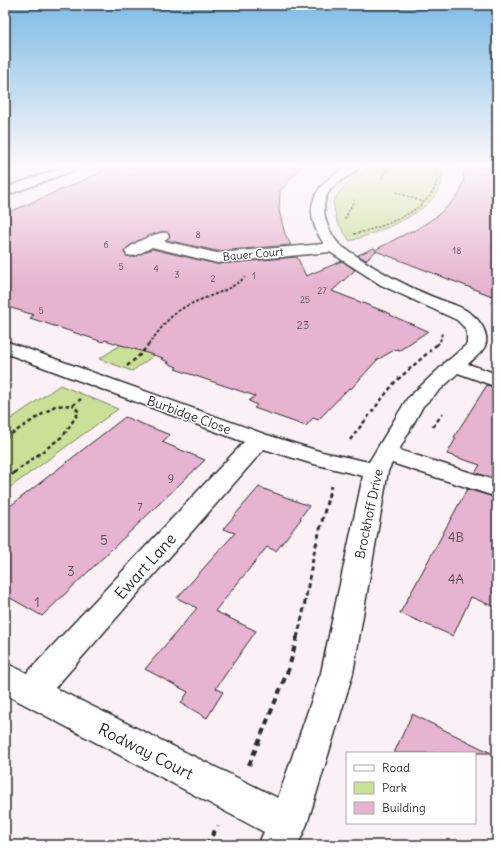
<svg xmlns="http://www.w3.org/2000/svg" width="502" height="850" font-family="Delius,sans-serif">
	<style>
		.green { fill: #cae096; stroke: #7a8660 }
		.building { fill: #e6b3d0; stroke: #2b2b2b }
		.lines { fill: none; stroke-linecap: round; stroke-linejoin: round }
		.minor-casing { stroke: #2b2b2b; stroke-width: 3 }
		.path-far4 { stroke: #2b2b2b; stroke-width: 1.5; stroke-dasharray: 2.5 1.5; stroke-linecap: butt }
		.path-far3 { stroke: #2b2b2b; stroke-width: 2; stroke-dasharray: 3 2; stroke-linecap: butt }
		.path-far2 { stroke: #2b2b2b; stroke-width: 2.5; stroke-dasharray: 4 3; stroke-linecap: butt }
		.path-far1 { stroke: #2b2b2b; stroke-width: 3; stroke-dasharray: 5 3.5; stroke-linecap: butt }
		.path { stroke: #2b2b2b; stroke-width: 4; stroke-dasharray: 6 5; stroke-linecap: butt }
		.minor { fill: #fff; fill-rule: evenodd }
		.labels { text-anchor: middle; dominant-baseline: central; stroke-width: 3; stroke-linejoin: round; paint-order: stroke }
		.far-number-label { font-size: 9px; fill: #5a4d54 }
		.far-street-label { font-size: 11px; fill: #2b2b2b; stroke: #fff }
		.number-label { font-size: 11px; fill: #5a4d54 }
		.street-label { font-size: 13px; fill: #2b2b2b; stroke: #fff }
		.near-number-label { font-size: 13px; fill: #5a4d54 }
		.near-street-label { font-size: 16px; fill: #2b2b2b; stroke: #fff }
	</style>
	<rect width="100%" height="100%" fill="#faf0f6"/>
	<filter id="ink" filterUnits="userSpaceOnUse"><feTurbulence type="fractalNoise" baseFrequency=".025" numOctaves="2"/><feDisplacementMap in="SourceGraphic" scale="8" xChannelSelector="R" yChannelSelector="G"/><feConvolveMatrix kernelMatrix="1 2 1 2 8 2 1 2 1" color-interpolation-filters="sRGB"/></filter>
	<g filter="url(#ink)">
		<g class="green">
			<path d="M 371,167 L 441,167 C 454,207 378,232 350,241 L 337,222 L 333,202 C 343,184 354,177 371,167 Z"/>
			<path d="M 287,262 L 132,371 L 99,359 L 241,266 Z"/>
			<path d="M 60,385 L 118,409 L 5,491 L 5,423 Z"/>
		</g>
		<g class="building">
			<path d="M 103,167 L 301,167 L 280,191 L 279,210 L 285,234 L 291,245 L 217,251 L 167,240 L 170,235 L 167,232 L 163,231 L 137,241 L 127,248 L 124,253 L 127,256 L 132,257 L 152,249 L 217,264 L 297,257 L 306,276 L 342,261 L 355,270 L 332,291 L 391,314 L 390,315 L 428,331 L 400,350 L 396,349 L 377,360 L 351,389 L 349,388 L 318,420 L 313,418 L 306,426 L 254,408 L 257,405 L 249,401 L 255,396 L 175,369 L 177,367 L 167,363 L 169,362 L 161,359 L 163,358 L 105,340 L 103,342 L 30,318 L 34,315 L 5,306 L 5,214 L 102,172 Z"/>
			<path d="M 462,167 L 493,167 L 497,183 L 497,298 L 376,251 L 366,260 L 358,255 L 374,248 L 375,250 L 411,231 L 414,231 L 437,216 L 453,201 L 460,193 L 464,180 Z"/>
			<path d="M 487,385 L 497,388 L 497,479 L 475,473 L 480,465 L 447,454 L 456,438 L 454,437 Z"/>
			<path d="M 125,417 L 170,435 L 162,442 L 205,460 L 42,616 L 5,595 L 5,510 Z"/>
			<path d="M 259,487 L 309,506 L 300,518 L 301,519 L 276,551 L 267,547 L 215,611 L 256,631 L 216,688 L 223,692 L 207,718 L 181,703 L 188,692 L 145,669 L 197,608 L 177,598 L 235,533 L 223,529 Z"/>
			<path d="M 467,489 L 497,498 L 497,608 L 471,597 L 453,636 L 400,613 Z"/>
			<path d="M 412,714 L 491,753 L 394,753 Z"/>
		</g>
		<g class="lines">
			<g class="minor-casing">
				<g id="minor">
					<path d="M 63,167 L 79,167 L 77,169 L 5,196 L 5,188 Z"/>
					<path d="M 346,167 L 359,167 C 350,179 330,181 325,201 C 321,215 330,235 340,245 C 345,249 350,252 355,255 C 380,272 406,286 433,297 C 445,302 459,305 470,313 C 479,319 490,334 485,346 C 482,353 473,359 468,364 L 497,374 L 497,387 L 458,373 L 423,406 L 399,450 L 497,481 L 497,497 L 392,463 L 388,471 L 353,673 L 307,824 L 298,845 L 258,845 L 264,832 L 5,694 L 5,663 L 27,673 L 244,442 L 5,353 L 5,341 L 267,435 L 322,452 L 369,462 L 407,399 L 443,365 L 446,361 L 449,360 L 467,344 L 467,334 L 465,328 L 457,320 L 381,285 L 330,252 L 217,263 L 152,247 L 137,255 L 132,256 L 127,255 L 125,252 C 130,244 158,231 167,233 L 169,236 L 164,241 L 217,253 L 324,244 C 301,210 312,186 346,167 ZM 264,449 L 310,463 L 363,476 L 321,673 L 278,798 L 55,688 Z"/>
				</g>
			</g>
			<g class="path-far4">
				<path d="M 383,178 L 382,175 L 391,167"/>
				<path d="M 396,192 L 423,202"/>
				<path d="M 345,219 L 354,200"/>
				<path d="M 354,234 C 380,228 432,211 437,180 C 438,176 437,171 437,167"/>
			</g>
			<g class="path-far3">
				<path d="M 148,345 C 157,334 165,321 177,312 C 197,297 226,295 245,277"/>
				<path d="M 437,345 L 440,342 L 442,333"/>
			</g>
			<g class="path-far2">
				<path d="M 434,347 L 438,344"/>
				<path d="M 127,366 L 141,354 L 149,344"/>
				<path d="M 433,427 L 443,413"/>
				<path d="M 5,438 L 55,406 L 73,405 L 81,399"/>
				<path d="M 350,440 L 395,382 L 431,350"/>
				<path d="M 14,473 L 63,436 L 79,412 L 73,405"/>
			</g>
			<g class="path-far1">
				<path d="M 5,480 L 15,472"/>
				<path d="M 297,638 L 303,613 L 314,553 L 331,486"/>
			</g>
			<g class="path">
				<path d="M 249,765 L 289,668 L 297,637"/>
				<path d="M 206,845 L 218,826"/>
			</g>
			<use href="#minor" class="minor"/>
		</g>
	</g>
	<linearGradient id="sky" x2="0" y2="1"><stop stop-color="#7ebbe5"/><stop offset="0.58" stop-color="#fdf8fb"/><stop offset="1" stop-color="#fdf8fb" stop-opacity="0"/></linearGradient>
	<rect width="502" height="286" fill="url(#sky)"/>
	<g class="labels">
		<g class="far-number-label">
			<text x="198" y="234">8</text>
			<text x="106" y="244">6</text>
			<text x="457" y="250">18</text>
			<text x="121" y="266">5</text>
			<text x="156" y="268">4</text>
			<text x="177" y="274">3</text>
			<text x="254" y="275">1</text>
			<text x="213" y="278">2</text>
			<text x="322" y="290">27</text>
			<text x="305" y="299">25</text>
			<text x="41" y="310">5</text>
		</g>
		<g class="far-street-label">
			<text transform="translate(253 254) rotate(-5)">Bauer Court</text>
		</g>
		<g class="number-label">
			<text x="303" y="325">23</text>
			<text x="171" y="479">9</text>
			<text x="140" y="507">7</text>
		</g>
		<g class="street-label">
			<text transform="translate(189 415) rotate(20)">Burbidge Close</text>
			<text transform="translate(369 514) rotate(-78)">Brockhoff Drive</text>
		</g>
		<g class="near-number-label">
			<text x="456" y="537">4B</text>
			<text x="104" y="540">5</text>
			<text x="71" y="571">3</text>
			<text x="456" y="579">4A</text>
			<text x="37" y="602">1</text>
		</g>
		<g class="near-street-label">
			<text transform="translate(145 566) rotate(-48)">Ewart Lane</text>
			<text transform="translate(146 751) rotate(27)">Rodway Court</text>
		</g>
	</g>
	<rect width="502" height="850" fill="none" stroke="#fff" stroke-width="20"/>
	<rect x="10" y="10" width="482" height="830" fill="none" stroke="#2b2b2b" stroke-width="1.5" filter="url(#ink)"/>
	<rect x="346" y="752" width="130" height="72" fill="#ffffff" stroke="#aaaaaa"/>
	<rect x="354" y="765" width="20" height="6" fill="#ffffff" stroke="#aaaaaa"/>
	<text x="382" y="772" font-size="12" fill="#2b2b2b">Road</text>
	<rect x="354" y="782" width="20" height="12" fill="#cae096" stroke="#aaaaaa"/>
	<text x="382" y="792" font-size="12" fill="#2b2b2b">Park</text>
	<rect x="354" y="802" width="20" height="12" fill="#e6b3d0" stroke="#aaaaaa"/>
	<text x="382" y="812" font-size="12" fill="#2b2b2b">Building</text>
</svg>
